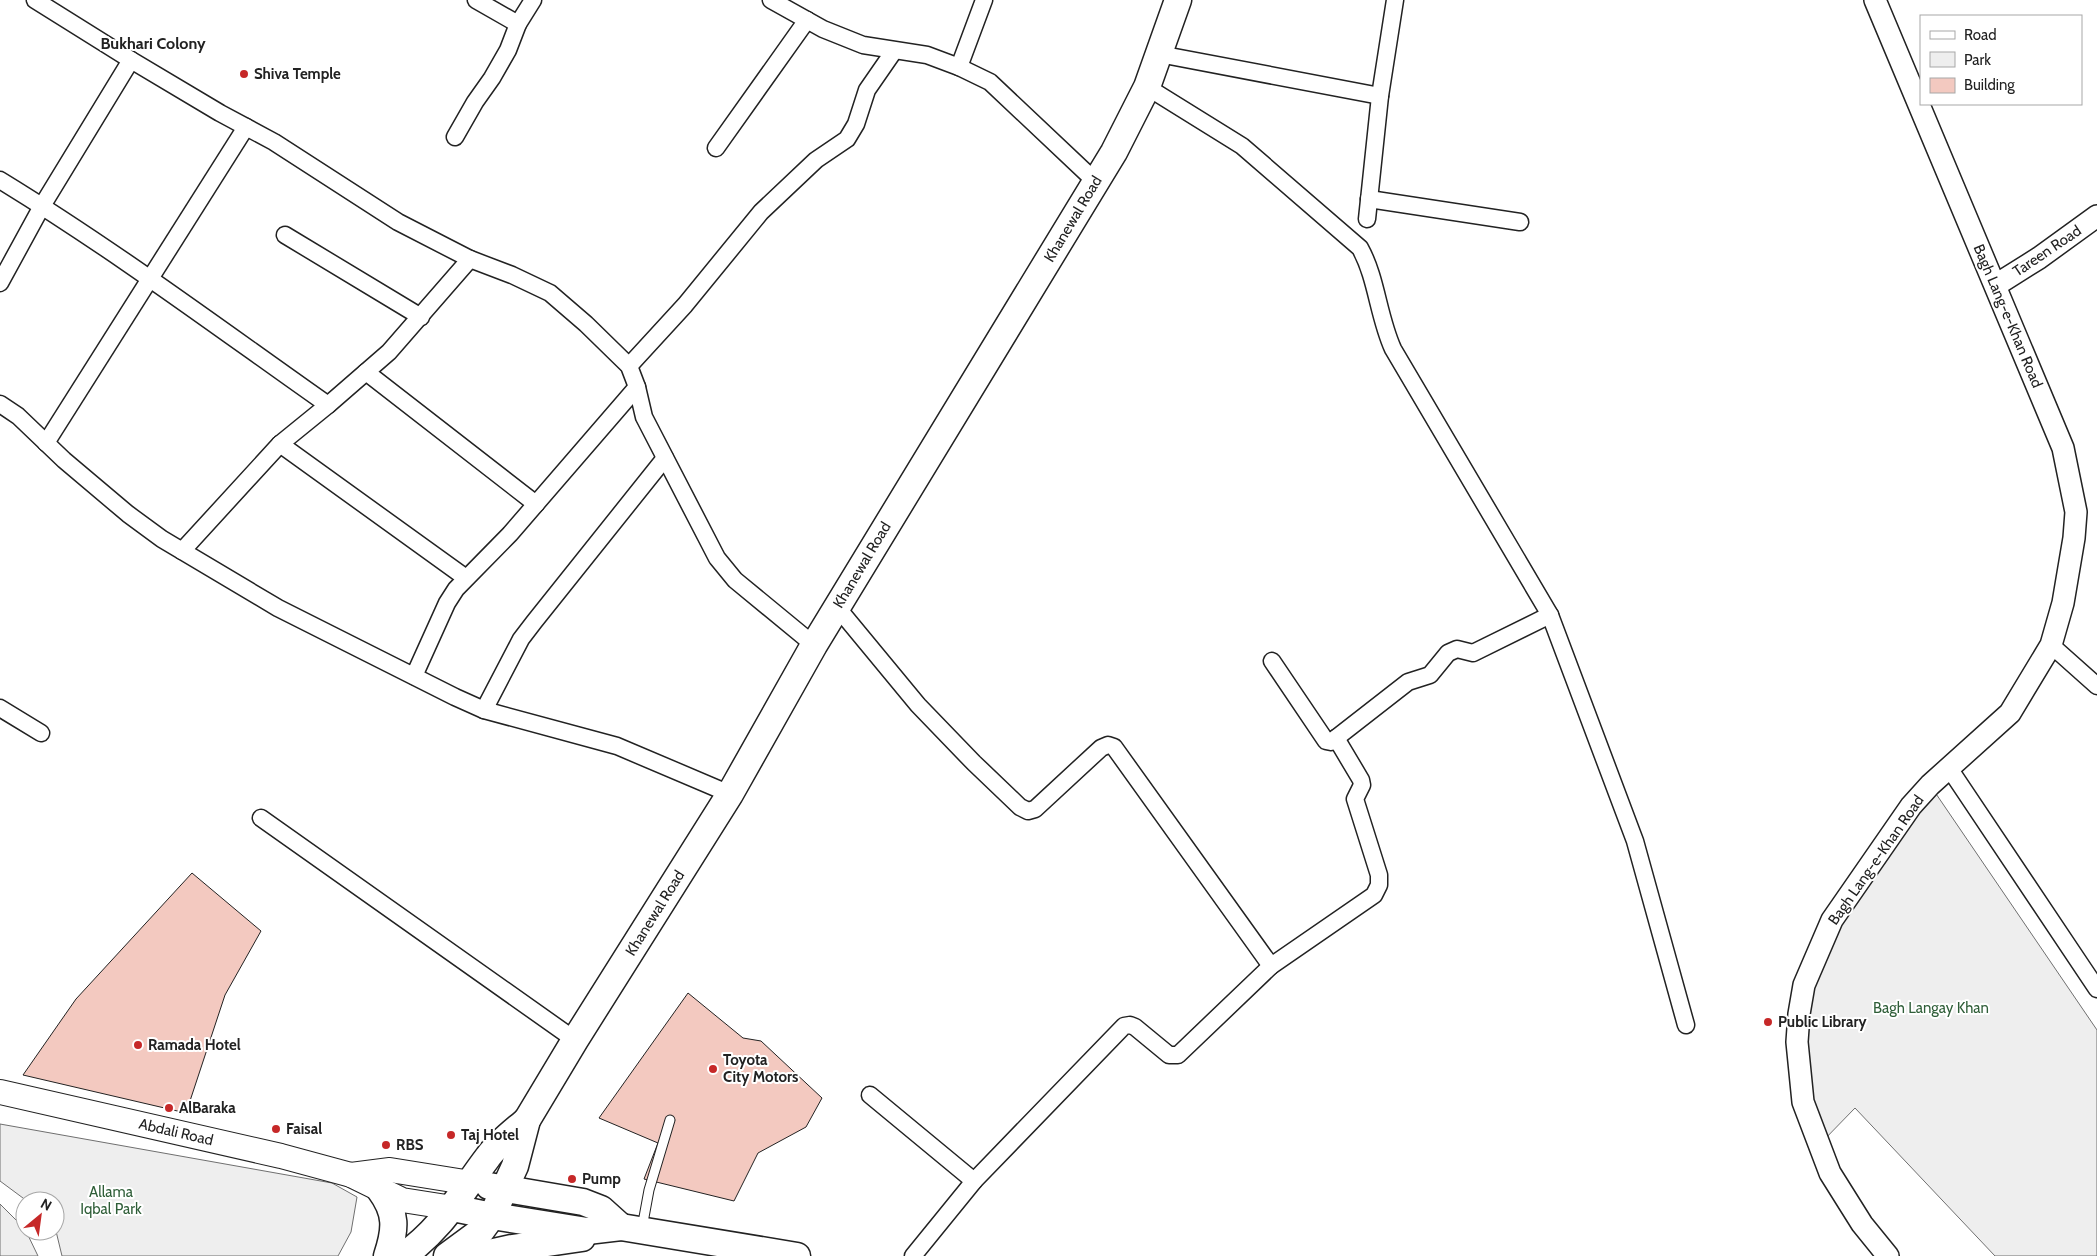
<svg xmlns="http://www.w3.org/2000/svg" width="2097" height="1256" font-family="Cabin,sans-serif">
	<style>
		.green { fill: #eee; stroke: #6f6f6f }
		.building { fill: #f3c9c0; stroke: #222 }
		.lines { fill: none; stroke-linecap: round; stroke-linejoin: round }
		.service-casing { stroke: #222; stroke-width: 11 }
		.minor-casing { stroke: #222; stroke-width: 19 }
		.tertiary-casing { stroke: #222; stroke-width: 24 }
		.secondary-casing { stroke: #222; stroke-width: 26 }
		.primary-casing { stroke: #222; stroke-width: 29 }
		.service { stroke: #fff; stroke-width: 9 }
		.minor { stroke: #fff; stroke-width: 16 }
		.tertiary { stroke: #fff; stroke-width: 21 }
		.secondary { stroke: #fff; stroke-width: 24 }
		.primary { stroke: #fff; stroke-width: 26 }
		.poi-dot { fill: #c62828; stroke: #fff; stroke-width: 2 }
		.labels { text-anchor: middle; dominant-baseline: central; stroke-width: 4; stroke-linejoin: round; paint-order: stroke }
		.poi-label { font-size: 15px; font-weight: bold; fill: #222; stroke: #fff; text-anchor: start }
		.street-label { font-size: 15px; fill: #222; stroke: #fff }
		.park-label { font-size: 15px; fill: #2f5e38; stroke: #fff }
		.neighbourhood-label { font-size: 16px; font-weight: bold; fill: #222; stroke: #fff }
	</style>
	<rect width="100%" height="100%" fill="#fff"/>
	<g class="green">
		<path d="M 1930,785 L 2097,1030 L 2097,1256 L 1995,1256 L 1855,1108 L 1819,1145 L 1799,1014 L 1832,920 Z"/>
		<path d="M 0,1124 L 332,1183 L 357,1197 L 351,1232 L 338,1256 L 62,1256 L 55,1227 L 55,1201 L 27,1201 L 0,1181 Z"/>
		<path d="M 0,1204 L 25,1229 L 38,1256 L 0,1256 Z"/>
	</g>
	<g class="building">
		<path d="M 192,873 L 261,931 L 225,995 L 186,1113 L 23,1075 L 76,999 Z"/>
		<path d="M 688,993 L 743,1038 L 761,1041 L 822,1098 L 806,1127 L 758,1153 L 734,1201 L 644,1179 L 658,1143 L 599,1118 Z"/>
	</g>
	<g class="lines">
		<g class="service-casing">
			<path id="service" d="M 642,1228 L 649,1190 L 670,1120"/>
		</g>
		<g class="minor-casing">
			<g id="minor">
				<path d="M 35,0 L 131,60 L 220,113 L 274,142 L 398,222 L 470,259 L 512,275 L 550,293 L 586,324 L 629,366 L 637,387 L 644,417 L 717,558 L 735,580 L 814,645"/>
				<path d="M 476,0 L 518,24"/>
				<path d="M 771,0 L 823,29 L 863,45 L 927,55 L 959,67 L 990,82 L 1096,182"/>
				<path d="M 1159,54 L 1380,96"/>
				<path d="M 959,67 L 984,0"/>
				<path d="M 1147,87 L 1242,146 L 1360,248 C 1377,279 1378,316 1393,349 L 1550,615 L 1635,841 L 1686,1025"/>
				<path d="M 455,137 L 475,102 L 492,78 L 508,50 L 518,24 L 533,0"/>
				<path d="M 716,148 L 807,20"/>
				<path d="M 0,180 C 113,249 220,329 328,405"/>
				<path d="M 1369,199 L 1520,222"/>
				<path d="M 1367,219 L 1380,96 L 1395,0"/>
				<path d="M 285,235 L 421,317"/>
				<path d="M 0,283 L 42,206 L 131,60"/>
				<path d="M 629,366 L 685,305 L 761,212 L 816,160 L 847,139 L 856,124 L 867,90 L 894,51"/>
				<path d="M 366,372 L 536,504"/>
				<path d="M 0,404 L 18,416 L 64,460 L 128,514 L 162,539 L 278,608 L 455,697 L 484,710 L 617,746 L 730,794"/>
				<path d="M 46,443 L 246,127"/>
				<path d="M 280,444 L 466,578"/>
				<path d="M 182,551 L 280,444 L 328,405 L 389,352 L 470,259"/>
				<path d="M 837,607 L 918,705 L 974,763 L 1020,807 L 1028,811 L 1035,809 L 1101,748 L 1108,745 L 1114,747 L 1271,966"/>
				<path d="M 2051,645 L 2097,686"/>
				<path d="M 1272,661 L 1326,741 L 1331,742 L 1408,682 L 1430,675 L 1448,653 L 1457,649 L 1473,653 L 1550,615"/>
				<path d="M 414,676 L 447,603 L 456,589 L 510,534 L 637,387"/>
				<path d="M 0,708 L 41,733"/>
				<path d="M 484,710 L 521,639 L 534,622 L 665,458"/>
				<path d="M 1949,768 L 2097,989"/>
				<path d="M 261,818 L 575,1040"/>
				<path d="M 870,1095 L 974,1181"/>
				<path d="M 913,1256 L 974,1181 L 1124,1026 L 1130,1025 L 1135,1027 L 1169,1055 L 1178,1055 L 1271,966 L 1374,895 L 1379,885 L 1379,875 L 1355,799 L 1362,785 L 1361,780 L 1336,738"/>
			</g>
		</g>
		<g class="tertiary-casing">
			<g id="tertiary">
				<path d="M 1875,0 L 2063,448 L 2076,512 L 2074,538 L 2063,603 L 2051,645 L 2010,713 L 1930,785 L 1911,806 L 1832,920 L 1804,985 L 1799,1014 L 1797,1042 L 1803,1102 L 1830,1173 L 1862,1224 L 1888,1256"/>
				<path d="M 1996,285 L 2039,258 L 2097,216"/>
			</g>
		</g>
		<g class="secondary-casing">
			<g id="secondary">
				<path d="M 0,1092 L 281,1156 L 351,1175 L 402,1200 L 453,1208"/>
				<path d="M 351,1175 L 390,1170 L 471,1183"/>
			</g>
		</g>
		<g class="primary-casing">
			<g id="primary">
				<path d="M 489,1186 L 583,1202 L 601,1209 L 621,1227"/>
				<path d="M 380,1190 C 397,1213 396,1229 387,1256"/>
				<path d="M 453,1208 L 492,1216 L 587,1231 L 621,1227 L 797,1256"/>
				<path d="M 403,1256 C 444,1227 459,1195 488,1157 C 498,1143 513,1132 527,1120"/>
				<path d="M 447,1256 L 481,1231 L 492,1216 L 515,1166 L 527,1120 L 575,1040 L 730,794 L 814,645 L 1114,152 L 1147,87 L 1178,0"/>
				<path d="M 476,1256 L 512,1248 L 582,1238"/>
			</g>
		</g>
		<use href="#service" class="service"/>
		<use href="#minor" class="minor"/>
		<use href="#tertiary" class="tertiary"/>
		<use href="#secondary" class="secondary"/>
		<use href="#primary" class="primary"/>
	</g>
	<g class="poi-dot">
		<circle cx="244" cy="74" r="5"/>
		<circle cx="1768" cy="1022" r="5"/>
		<circle cx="138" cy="1045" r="5"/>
		<circle cx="713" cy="1069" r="5"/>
		<circle cx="169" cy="1108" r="5"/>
		<circle cx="276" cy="1129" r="5"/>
		<circle cx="451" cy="1135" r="5"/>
		<circle cx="386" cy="1145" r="5"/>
		<circle cx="572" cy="1179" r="5"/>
	</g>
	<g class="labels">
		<g class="poi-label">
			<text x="254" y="74">Shiva Temple</text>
			<text x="1778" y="1022">Public Library</text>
			<text x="148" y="1045">Ramada Hotel</text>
			<text x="723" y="1060">Toyota<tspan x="723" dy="17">City Motors</tspan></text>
			<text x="179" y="1108">AlBaraka</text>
			<text x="286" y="1129">Faisal</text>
			<text x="461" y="1135">Taj Hotel</text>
			<text x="396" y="1145">RBS</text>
			<text x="582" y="1179">Pump</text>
		</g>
		<g class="street-label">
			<text transform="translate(1073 219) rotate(-59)">Khanewal Road</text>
			<text transform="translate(2047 251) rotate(-34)">Tareen Road</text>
			<text transform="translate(2008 316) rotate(67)">Bagh Lang-e-Khan Road</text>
			<text transform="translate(862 565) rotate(-59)">Khanewal Road</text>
			<text transform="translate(1876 860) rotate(-55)">Bagh Lang-e-Khan Road</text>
			<text transform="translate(655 913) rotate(-58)">Khanewal Road</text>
			<text transform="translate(176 1132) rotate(13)">Abdali Road</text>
		</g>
		<g class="park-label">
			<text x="1931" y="1008">Bagh Langay Khan</text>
			<text x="111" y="1192">Allama<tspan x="111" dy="17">Iqbal Park</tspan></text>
		</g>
		<g class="neighbourhood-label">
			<text x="153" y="43">Bukhari Colony</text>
		</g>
	</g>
	<rect x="1920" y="15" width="162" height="90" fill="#ffffff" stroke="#a7a7a7"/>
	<rect x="1930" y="31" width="25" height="8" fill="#ffffff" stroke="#a7a7a7"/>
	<text x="1964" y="40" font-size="15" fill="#222222">Road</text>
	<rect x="1930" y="52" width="25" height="15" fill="#eeeeee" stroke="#a7a7a7"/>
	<text x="1964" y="65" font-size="15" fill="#222222">Park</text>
	<rect x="1930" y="78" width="25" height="15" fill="#f3c9c0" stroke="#a7a7a7"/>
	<text x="1964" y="90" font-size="15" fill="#222222">Building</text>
	<g transform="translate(40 1216) rotate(29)"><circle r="24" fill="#ffffff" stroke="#a7a7a7"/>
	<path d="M0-4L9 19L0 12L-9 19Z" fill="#c62828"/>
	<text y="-8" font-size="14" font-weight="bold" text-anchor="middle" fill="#222222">N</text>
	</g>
</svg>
